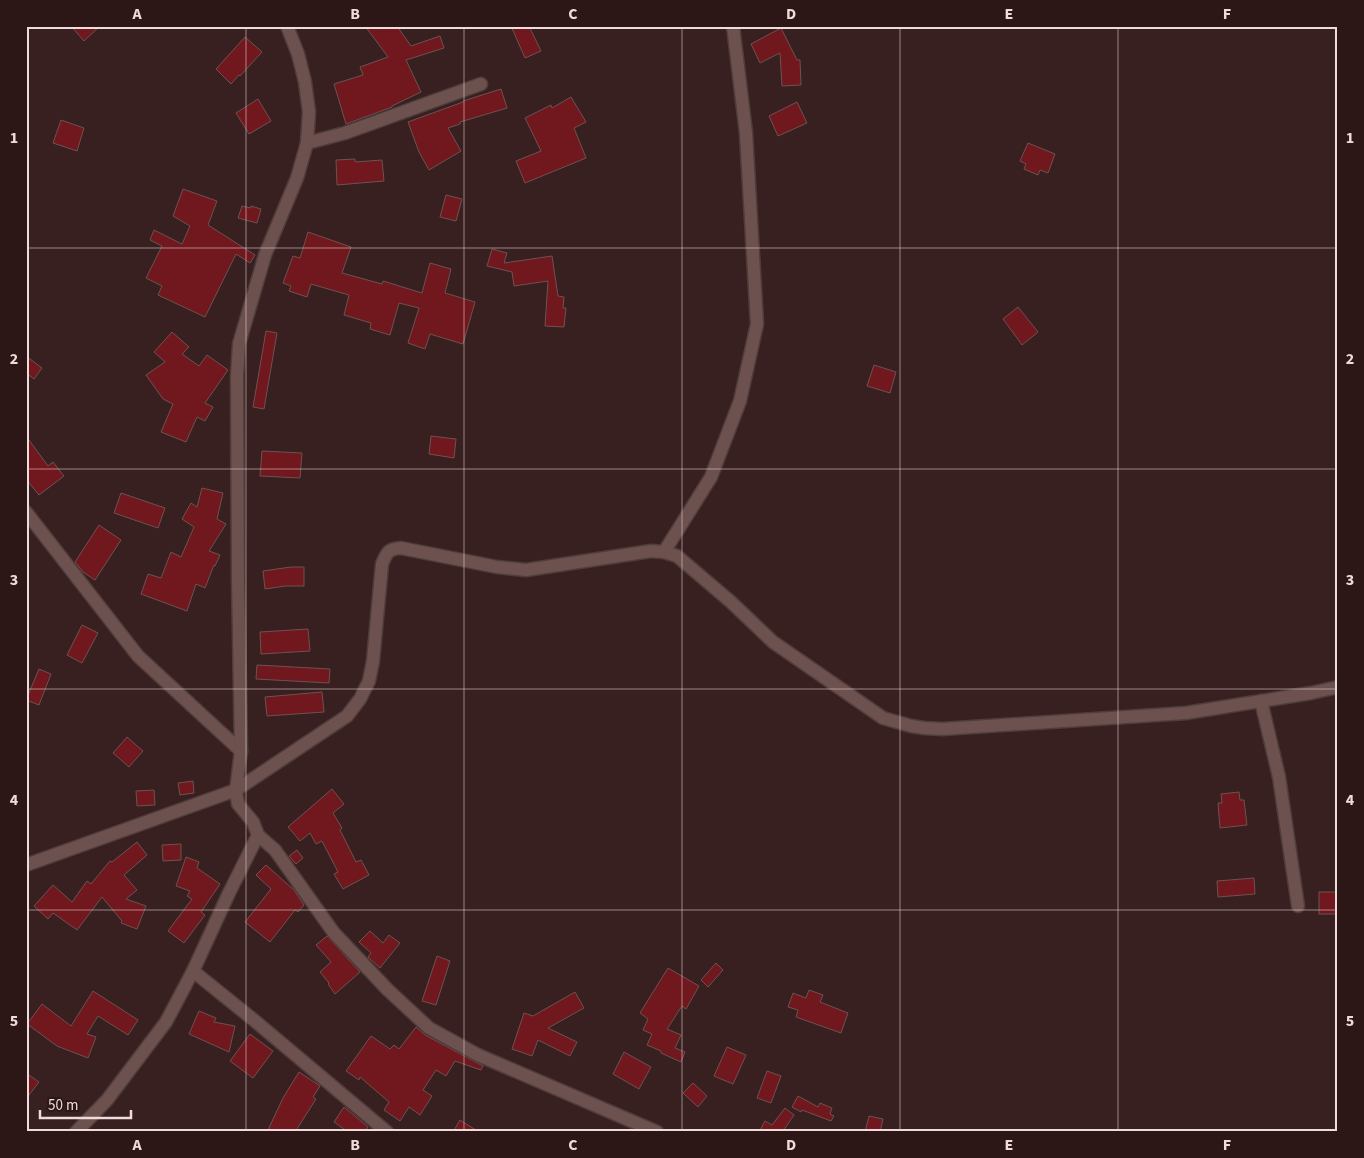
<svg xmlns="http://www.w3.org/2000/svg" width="1364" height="1158" font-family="'Source Sans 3',sans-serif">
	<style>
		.building { fill: #71181e; stroke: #6d5251 }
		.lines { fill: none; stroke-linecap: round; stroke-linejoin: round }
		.minor-casing { stroke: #4f3c3b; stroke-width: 15 }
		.minor { stroke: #6c514f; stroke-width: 12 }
		.grid { fill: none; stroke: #eddcdb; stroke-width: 1; stroke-opacity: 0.55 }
		.neatline { fill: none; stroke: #eddcdb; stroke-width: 2 }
		.grid-label { font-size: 16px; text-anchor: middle; font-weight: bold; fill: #eddcdb }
	</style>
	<rect width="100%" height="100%" fill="#37201f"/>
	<g class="building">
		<path d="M 71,26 L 100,26 L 84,41 Z"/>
		<path d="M 365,26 L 397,26 L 411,46 L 440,36 L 444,48 L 406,60 L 421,92 L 392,106 L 392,107 L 346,124 L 334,84 L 363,75 L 360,67 L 388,57 Z"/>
		<path d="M 511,26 L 529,26 L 541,51 L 525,58 Z"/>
		<path d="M 781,28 L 797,60 L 800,60 L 801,85 L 782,86 L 780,53 L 760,63 L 751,44 Z"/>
		<path d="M 245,37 L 262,52 L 240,76 L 239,75 L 231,84 L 216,69 Z"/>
		<path d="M 501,89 L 507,108 L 460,122 L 460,124 L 448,128 L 461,151 L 429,170 L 419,152 L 408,122 L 463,102 L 463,101 Z"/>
		<path d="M 571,97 L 586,122 L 574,128 L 586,158 L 525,183 L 516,161 L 541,151 L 525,118 L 551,105 L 552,108 Z"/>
		<path d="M 258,99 L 271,121 L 249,134 L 236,113 Z"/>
		<path d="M 797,102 L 807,123 L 778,136 L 769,116 Z"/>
		<path d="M 61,120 L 84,128 L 77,151 L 53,143 Z"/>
		<path d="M 1028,143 L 1055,154 L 1048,173 L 1040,170 L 1038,175 L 1024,169 L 1026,164 L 1020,161 Z"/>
		<path d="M 355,159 L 355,162 L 382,160 L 384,181 L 337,185 L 336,160 Z"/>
		<path d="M 183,189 L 217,201 L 208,225 L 255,255 L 250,263 L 236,254 L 205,317 L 158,295 L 162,286 L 146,278 L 162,246 L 150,240 L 154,230 L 182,244 L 190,226 L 173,216 Z"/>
		<path d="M 446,195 L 462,199 L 456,221 L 440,217 Z"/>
		<path d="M 242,206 L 251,208 L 251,206 L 261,209 L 257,223 L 238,218 Z"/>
		<path d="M 308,232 L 351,247 L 342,273 L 382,284 L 383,281 L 422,293 L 430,263 L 451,269 L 445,293 L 475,302 L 463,344 L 430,334 L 425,349 L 408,343 L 419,308 L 399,303 L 390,335 L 370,329 L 371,323 L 344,315 L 349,295 L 311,284 L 307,297 L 289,291 L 291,286 L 283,283 L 293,256 L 300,258 Z"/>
		<path d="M 492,249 L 507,253 L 504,263 L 552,256 L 558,296 L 564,297 L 563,308 L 566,308 L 564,327 L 545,326 L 548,281 L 514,286 L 512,272 L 487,266 Z"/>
		<path d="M 1018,307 L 1038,332 L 1022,345 L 1003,319 Z"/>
		<path d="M 266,331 L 277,333 L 264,409 L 253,407 Z"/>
		<path d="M 172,332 L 189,347 L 182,354 L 199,366 L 207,355 L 228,370 L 205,403 L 213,407 L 205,421 L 197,417 L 186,442 L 161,432 L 173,404 L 163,399 L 146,375 L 165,362 L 154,352 Z"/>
		<path d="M 26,356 L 42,368 L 34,379 L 26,373 Z"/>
		<path d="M 874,365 L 896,372 L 890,393 L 867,386 Z"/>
		<path d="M 26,436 L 48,466 L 53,462 L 64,476 L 39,495 L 26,479 Z"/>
		<path d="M 431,436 L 456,439 L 454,458 L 429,454 Z"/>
		<path d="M 262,451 L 302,453 L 300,478 L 260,476 Z"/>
		<path d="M 202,488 L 223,493 L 217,519 L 226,524 L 209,551 L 220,555 L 215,566 L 214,565 L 205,588 L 196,584 L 187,611 L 141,594 L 148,574 L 161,578 L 171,552 L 181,557 L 194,527 L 182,519 L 191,503 L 197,507 Z"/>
		<path d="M 121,493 L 165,508 L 158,528 L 114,513 Z"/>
		<path d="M 99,525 L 121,540 L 95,580 L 83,572 L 75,562 Z"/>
		<path d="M 291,567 L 304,567 L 304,586 L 286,586 L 265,589 L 263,571 Z"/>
		<path d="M 82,625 L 98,633 L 82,663 L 67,655 Z"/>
		<path d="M 308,629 L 310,651 L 261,654 L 260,632 Z"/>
		<path d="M 257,665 L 330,669 L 329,683 L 256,679 Z"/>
		<path d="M 39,669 L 51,674 L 39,705 L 26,700 Z"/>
		<path d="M 322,692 L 324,712 L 267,716 L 265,697 Z"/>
		<path d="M 127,737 L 143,751 L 129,767 L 113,753 Z"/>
		<path d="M 193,781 L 194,793 L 180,795 L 178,783 Z"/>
		<path d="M 332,789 L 344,804 L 333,813 L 342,828 L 340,830 L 356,862 L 361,860 L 369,875 L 343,889 L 334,874 L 338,872 L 322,841 L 316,844 L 310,833 L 300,841 L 288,827 Z"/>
		<path d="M 154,790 L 155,805 L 137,806 L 136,791 Z"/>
		<path d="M 1239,792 L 1240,800 L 1244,800 L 1247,825 L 1220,828 L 1218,803 L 1222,803 L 1221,794 Z"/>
		<path d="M 137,842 L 147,855 L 124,875 L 137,890 L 126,899 L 146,906 L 137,929 L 121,923 L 122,921 L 102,897 L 77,930 L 53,913 L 48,919 L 34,906 L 53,885 L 72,902 L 87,881 L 91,884 L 110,861 L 112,862 Z"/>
		<path d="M 181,844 L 181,860 L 163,861 L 162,845 Z"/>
		<path d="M 297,850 L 303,858 L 296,864 L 289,856 Z"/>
		<path d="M 186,857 L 199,862 L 197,868 L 220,884 L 201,912 L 205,915 L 184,943 L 168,931 L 192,899 L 187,896 L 190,891 L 176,886 Z"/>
		<path d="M 266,865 L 294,890 L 304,905 L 298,912 L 295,910 L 270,942 L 245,922 L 271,889 L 256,875 Z"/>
		<path d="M 1254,878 L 1255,894 L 1218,897 L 1217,881 Z"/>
		<rect x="1319" y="892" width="19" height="22"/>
		<path d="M 370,931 L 383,943 L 389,935 L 400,943 L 380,968 L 368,957 L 371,953 L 359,942 Z"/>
		<path d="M 327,936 L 360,972 L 335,994 L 328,984 L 329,983 L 320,972 L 331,962 L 316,945 Z"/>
		<path d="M 437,956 L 450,961 L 436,1005 L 422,1001 Z"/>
		<path d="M 716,963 L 723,970 L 708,987 L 701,980 Z"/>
		<path d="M 668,968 L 699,986 L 686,1009 L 682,1006 L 667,1029 L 681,1035 L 675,1048 L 685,1052 L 681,1062 L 661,1053 L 661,1051 L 647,1045 L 652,1034 L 643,1030 L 648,1019 L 640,1013 Z"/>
		<path d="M 809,990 L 823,995 L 820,1002 L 848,1013 L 841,1033 L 796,1017 L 798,1010 L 788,1007 L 793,993 L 806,998 Z"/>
		<path d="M 93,991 L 138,1020 L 128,1035 L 98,1016 L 87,1034 L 96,1037 L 88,1058 L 57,1046 L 27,1024 L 42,1004 L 71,1026 Z"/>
		<path d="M 575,992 L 584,1008 L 548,1028 L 577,1042 L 570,1056 L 538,1040 L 532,1056 L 512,1049 L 524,1013 L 533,1016 Z"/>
		<path d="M 199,1011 L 216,1018 L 214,1022 L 235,1026 L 229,1052 L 189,1034 Z"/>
		<path d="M 416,1027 L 425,1035 L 483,1066 L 481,1070 L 455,1061 L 446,1076 L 436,1070 L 423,1090 L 432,1096 L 420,1115 L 409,1107 L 400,1121 L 384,1110 L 389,1102 L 360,1077 L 359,1080 L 346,1071 L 371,1036 L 390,1049 L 394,1045 L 399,1049 Z"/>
		<path d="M 250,1034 L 273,1051 L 253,1078 L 230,1061 Z"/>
		<path d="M 727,1047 L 746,1055 L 733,1084 L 714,1076 Z"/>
		<path d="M 624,1052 L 651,1067 L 639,1089 L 613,1074 Z"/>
		<path d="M 767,1071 L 781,1076 L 771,1103 L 757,1098 Z"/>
		<path d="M 299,1072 L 320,1086 L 313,1097 L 316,1099 L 295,1132 L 267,1132 L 283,1098 Z"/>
		<path d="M 26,1073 L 39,1082 L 26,1099 Z"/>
		<path d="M 693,1083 L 707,1096 L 698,1107 L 683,1093 Z"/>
		<path d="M 798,1096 L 818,1107 L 820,1103 L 832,1108 L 830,1114 L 834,1116 L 831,1121 L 802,1110 L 801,1112 L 792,1107 Z"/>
		<path d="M 344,1107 L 368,1127 L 365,1132 L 348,1132 L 334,1122 Z"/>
		<path d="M 785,1108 L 794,1115 L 783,1131 L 784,1132 L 759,1132 L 765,1121 L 772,1125 Z"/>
		<path d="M 869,1116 L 883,1119 L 880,1132 L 865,1132 Z"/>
		<path d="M 460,1120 L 479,1132 L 453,1132 Z"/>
	</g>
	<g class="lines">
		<g class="minor-casing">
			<g id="minor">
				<path d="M 307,143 L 345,133 L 481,84"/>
				<path d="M 26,512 L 138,656 L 241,751"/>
				<path d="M 664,552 L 711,477 L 740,401 L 757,324 L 746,133 L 733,26"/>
				<path d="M 1261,701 L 1279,777 L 1298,906"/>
				<path d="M 258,835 L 275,850 L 334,933 L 388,990 L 429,1028 L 478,1055 L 657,1132"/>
				<path d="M 26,865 L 236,790 L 347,716 L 360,699 L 369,681 L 373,661 L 382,564 C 387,552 388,549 401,548 L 497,567 L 526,570 L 651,551 L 664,552 L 677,556 L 731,602 L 773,642 L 883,718 L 911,726 L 924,728 L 942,729 L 1186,713 L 1311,693 L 1338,687"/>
				<path d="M 193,971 L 255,1021 L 387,1132"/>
				<path d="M 76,1132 L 107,1100 L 166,1022 L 193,971 L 229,893 L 258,835 L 253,822 L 238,804 L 236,790 L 241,751 L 238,578 L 237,376 L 239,344 L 265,255 L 297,178 L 307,143 L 309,112 L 305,82 L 298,54 L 287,26"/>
			</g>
		</g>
		<use href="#minor" class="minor"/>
	</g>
	<path class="grid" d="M 246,26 L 246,1132M 464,26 L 464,1132M 682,26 L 682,1132M 900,26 L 900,1132M 1118,26 L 1118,1132M 26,248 L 1338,248M 26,469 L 1338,469M 26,689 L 1338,689M 26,910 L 1338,910"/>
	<rect width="1364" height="1158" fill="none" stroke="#2c1616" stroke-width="55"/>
	<path d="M40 1110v8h91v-8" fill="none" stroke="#eddcdb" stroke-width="2.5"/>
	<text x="48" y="1110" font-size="15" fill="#eddcdb" stroke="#2c1616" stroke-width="4" paint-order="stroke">50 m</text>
	<rect x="28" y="28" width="1308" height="1102" class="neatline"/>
	<g class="grid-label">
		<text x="137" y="19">A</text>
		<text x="355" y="19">B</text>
		<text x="573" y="19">C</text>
		<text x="791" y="19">D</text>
		<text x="1009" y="19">E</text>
		<text x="1227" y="19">F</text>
		<text x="14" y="143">1</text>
		<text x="1350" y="143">1</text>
		<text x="14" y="364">2</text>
		<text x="1350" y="364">2</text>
		<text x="14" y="585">3</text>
		<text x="1350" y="585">3</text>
		<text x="14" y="805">4</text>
		<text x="1350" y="805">4</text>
		<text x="14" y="1026">5</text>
		<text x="1350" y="1026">5</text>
		<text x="137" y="1150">A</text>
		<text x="355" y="1150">B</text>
		<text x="573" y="1150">C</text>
		<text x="791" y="1150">D</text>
		<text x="1009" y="1150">E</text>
		<text x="1227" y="1150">F</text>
	</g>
</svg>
